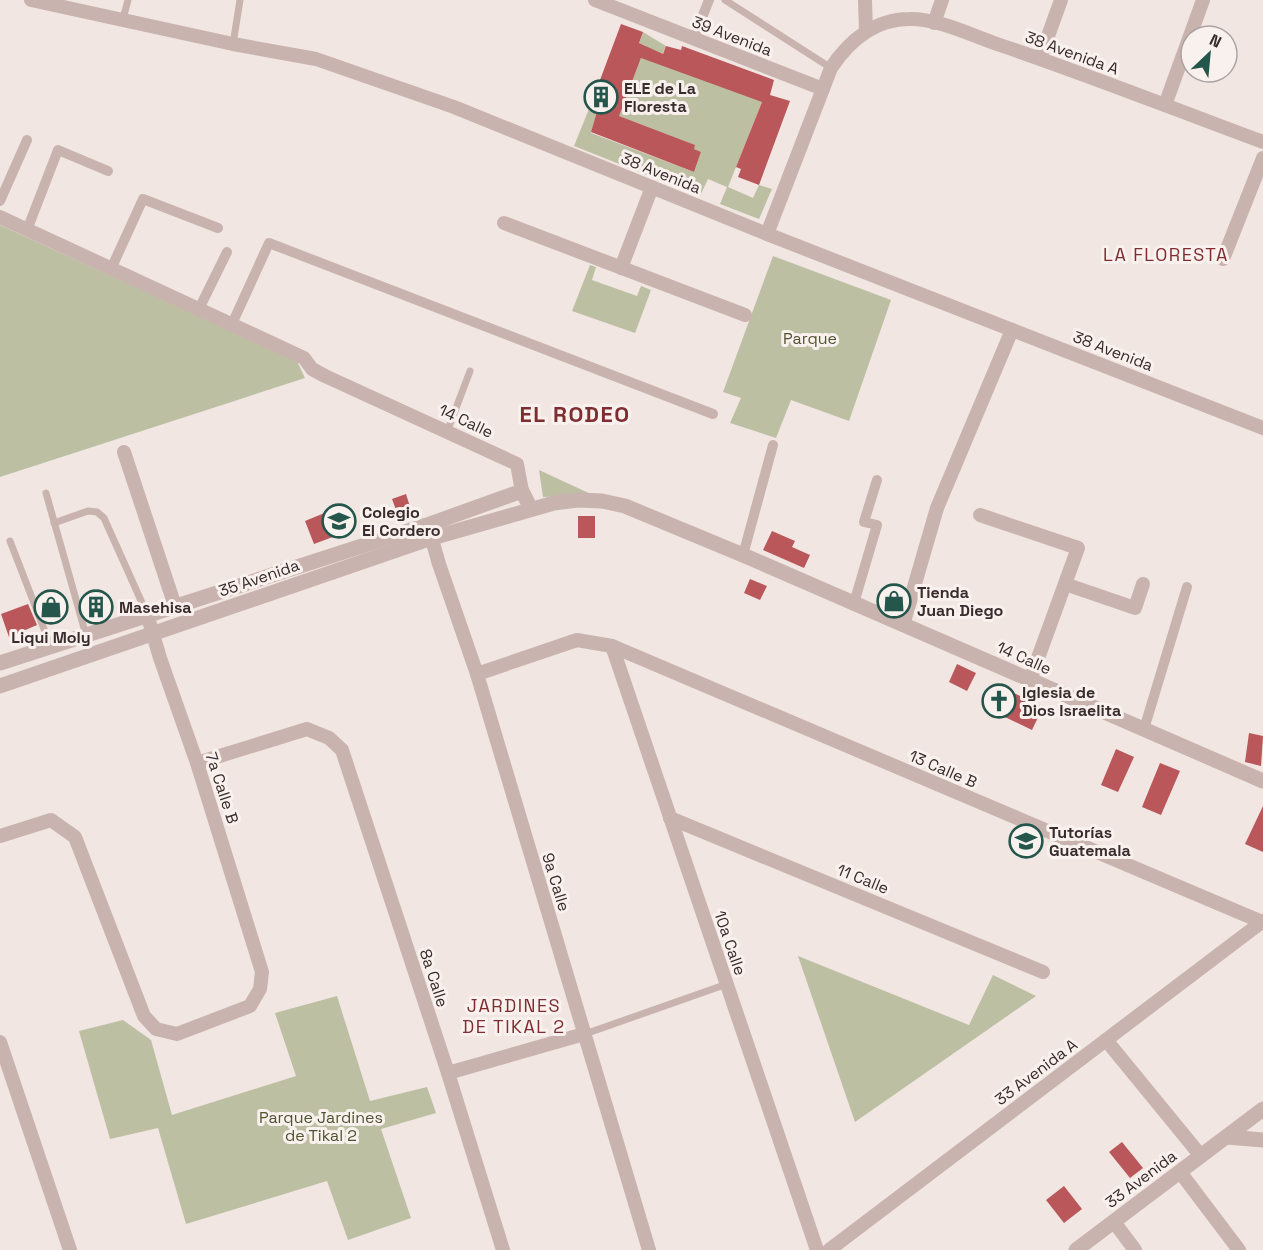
<svg xmlns="http://www.w3.org/2000/svg" width="1263" height="1250" font-family="'Space Grotesk',sans-serif">
	<style>
		.green { fill: #bdbfa3 }
		.building { fill: #ba575b }
		.lines { fill: none; stroke-linecap: round; stroke-linejoin: round }
		.service { stroke: #c9b3ae; stroke-width: 7 }
		.pedestrian { stroke: #c9b3ae; stroke-width: 10 }
		.minor { stroke: #c9b3ae; stroke-width: 14 }
		.tertiary { stroke: #c9b3ae; stroke-width: 15 }
		.labels { text-anchor: middle; dominant-baseline: central; stroke-width: 6; stroke-linejoin: round; paint-order: stroke }
		.street-label { font-size: 16px; fill: #382c2c; stroke: #f9f1ee }
		.poi-label { font-size: 16px; font-weight: bold; fill: #382c2c; stroke: #f9f1ee; text-anchor: start }
		.park-label { font-size: 16px; fill: #515432; stroke: #f9f1ee }
		.neighbourhood-label { font-size: 18px; letter-spacing: 1.5px; fill: #7f2d30; stroke: #f9f1ee }
		.district-label { font-size: 22px; font-weight: bold; letter-spacing: 1.5px; fill: #7f2d30; stroke: #f9f1ee }
	</style>
	<rect width="100%" height="100%" fill="#f1e6e2"/>
	<g class="green">
		<path d="M 643,32 L 666,46 L 658,64 L 766,92 L 728,187 L 753,198 L 759,185 L 772,189 L 759,219 L 720,204 L 727,187 L 708,179 L 700,196 L 574,146 L 591,104 L 598,108 L 591,133 L 694,172 L 701,152 L 694,149 L 694,145 L 603,110 L 627,94 L 646,46 L 639,43 Z"/>
		<path d="M 0,225 L 297,361 L 305,378 L 0,477 Z"/>
		<path d="M 773,256 L 891,300 L 849,421 L 791,400 L 776,438 L 730,423 L 741,398 L 723,392 Z"/>
		<path d="M 590,265 L 596,267 L 592,280 L 637,296 L 641,286 L 651,290 L 635,333 L 572,311 Z"/>
		<path d="M 539,470 L 593,495 L 543,497 Z"/>
		<path d="M 798,956 L 969,1025 L 993,975 L 1036,996 L 855,1122 Z"/>
		<path d="M 337,996 L 370,1101 L 427,1087 L 436,1113 L 381,1129 L 411,1218 L 348,1240 L 327,1181 L 186,1224 L 158,1128 L 110,1139 L 79,1031 L 123,1020 L 151,1040 L 172,1115 L 296,1076 L 275,1013 Z"/>
	</g>
	<g class="building">
		<path d="M 621,24 L 643,32 L 639,43 L 663,54 L 666,46 L 681,50 L 682,46 L 774,80 L 770,95 L 790,101 L 759,185 L 738,177 L 741,169 L 736,167 L 762,102 L 641,58 L 619,116 L 695,145 L 694,149 L 701,152 L 694,172 L 591,132 L 598,108 L 591,104 Z"/>
		<path d="M 406,494 L 411,510 L 398,515 L 392,499 Z"/>
		<path d="M 344,505 L 354,529 L 314,544 L 305,521 Z"/>
		<rect x="578" y="516" width="17" height="22"/>
		<path d="M 772,531 L 795,541 L 792,547 L 810,555 L 804,568 L 763,550 Z"/>
		<path d="M 750,579 L 767,586 L 760,600 L 744,593 Z"/>
		<path d="M 891,591 L 902,595 L 897,611 L 886,606 Z"/>
		<path d="M 57,592 L 65,615 L 47,622 L 38,599 Z"/>
		<path d="M 102,598 L 106,611 L 91,617 L 86,603 Z"/>
		<path d="M 28,604 L 37,625 L 9,637 L 1,614 Z"/>
		<path d="M 957,664 L 976,673 L 967,691 L 949,682 Z"/>
		<path d="M 999,686 L 1043,707 L 1032,730 L 988,709 Z"/>
		<path d="M 1249,733 L 1263,736 L 1261,766 L 1245,762 Z"/>
		<path d="M 1116,749 L 1134,757 L 1118,792 L 1101,785 Z"/>
		<path d="M 1160,763 L 1180,771 L 1161,815 L 1142,807 Z"/>
		<path d="M 1263,806 L 1263,852 L 1245,844 Z"/>
		<path d="M 1122,1142 L 1143,1168 L 1130,1178 L 1109,1152 Z"/>
		<path d="M 1064,1186 L 1082,1209 L 1064,1223 L 1046,1200 Z"/>
	</g>
	<g class="lines">
		<g class="service">
			<path d="M 725,0 L 831,68"/>
			<path d="M 123,19 L 128,0"/>
			<path d="M 233,44 L 240,0"/>
			<path d="M 447,432 L 470,371"/>
			<path d="M 46,493 L 86,635"/>
			<path d="M 54,523 L 88,511 L 97,512 L 104,518 L 147,614"/>
			<path d="M 10,541 L 51,647"/>
			<path d="M 585,1034 L 727,984"/>
		</g>
		<g class="pedestrian">
			<path d="M 694,38 L 709,0"/>
			<path d="M 0,201 L 27,140"/>
			<path d="M 27,230 L 58,150 L 108,171"/>
			<path d="M 111,269 L 143,199 L 218,228"/>
			<path d="M 199,309 L 227,252"/>
			<path d="M 232,324 L 269,243 L 713,414"/>
			<path d="M 743,555 L 773,445"/>
			<path d="M 854,603 L 877,525 L 864,522 L 877,480"/>
			<path d="M 1144,729 L 1187,587"/>
		</g>
		<g class="minor">
			<path d="M 31,0 L 233,44 L 316,59 L 454,107 L 767,234 L 1263,428"/>
			<path d="M 595,0 L 823,89"/>
			<path d="M 865,0 L 866,31"/>
			<path d="M 934,23 L 942,0"/>
			<path d="M 1040,58 L 1061,0"/>
			<path d="M 1165,105 L 1203,0"/>
			<path d="M 0,217 L 304,358 L 312,369 L 325,376 L 517,464 L 522,491"/>
			<path d="M 504,223 L 745,315"/>
			<path d="M 767,234 L 831,68 C 849,41 875,19 909,19 C 936,18 971,35 997,44 C 1086,74 1174,109 1263,142"/>
			<path d="M 1223,259 L 1263,158"/>
			<path d="M 621,268 L 652,187"/>
			<path d="M 124,452 L 175,606"/>
			<path d="M 980,515 L 1078,548 L 1030,680"/>
			<path d="M 429,529 L 439,564 L 477,674 L 649,1250"/>
			<path d="M 1065,584 L 1135,608 L 1143,584"/>
			<path d="M 903,625 L 937,508 L 1012,330"/>
			<path d="M 612,646 L 817,1250"/>
			<path d="M 477,674 L 577,640 L 612,646 L 1262,922"/>
			<path d="M 197,763 L 307,729 L 329,738 L 342,750 L 448,1073 L 503,1250"/>
			<path d="M 670,818 L 1043,972"/>
			<path d="M 0,836 L 51,820 L 75,837 L 144,1016 L 156,1029 L 177,1034 L 250,1006 L 260,989 L 262,972 L 197,763 L 160,658 L 147,614"/>
			<path d="M 1106,1040 L 1201,1156"/>
			<path d="M 0,1042 L 70,1250"/>
			<path d="M 448,1073 L 584,1034"/>
			<path d="M 1180,1172 L 1239,1250"/>
			<path d="M 1114,1222 L 1135,1250"/>
			<path d="M 829,1250 L 1263,921"/>
		</g>
		<g class="tertiary">
			<path d="M 0,663 L 427,525 L 522,491 L 531,509"/>
			<path d="M 0,686 L 432,538 L 554,503 L 578,500 L 602,501 L 625,506 L 743,555 L 1263,781"/>
			<path d="M 1227,1137 L 1263,1140"/>
			<path d="M 1076,1250 L 1263,1109"/>
		</g>
	</g>
	<defs>
		<g id="building-ring" transform="scale(1.725)"><circle r="9.5" fill="#f9f1ee" stroke="#25564c" stroke-width="1.5"/><path d="M-4-6H4V6H1V3H-1V6H-4ZM-2.5-4.3h1.7v1.8h-1.7ZM.8-4.3h1.7v1.8H.8ZM-2.5-1h1.7V.8h-1.7ZM.8-1h1.7V.8H.8Z" fill="#25564c"/></g>
		<g id="school-ring" transform="scale(1.725)"><circle r="9.5" fill="#f9f1ee" stroke="#25564c" stroke-width="1.5"/><path d="M0-5L7-2L0 1L-7-2ZM-4 1L0 2.5L4 1V4Q0 6-4 4Z" fill="#25564c"/></g>
		<g id="shop-ring" transform="scale(1.725)"><circle r="9.5" fill="#f9f1ee" stroke="#25564c" stroke-width="1.5"/><path d="M-5-2.5h2.3a2.7 3.5 0 0 1 5.4 0H5L5.5 6h-11ZM-1.5-2.5h3a1.5 2.3 0 0 0-3 0Z" fill="#25564c"/></g>
		<g id="church-ring" transform="scale(1.725)"><circle r="9.5" fill="#f9f1ee" stroke="#25564c" stroke-width="1.5"/><path d="M-1.2-6h2.4v3.5h3.3v2.4h-3.3V6h-2.4V-.1h-3.3v-2.4h3.3Z" fill="#25564c"/></g>
	</defs>
	<g fill-rule="evenodd">
		<use href="#building-ring" x="601" y="97"/>
		<use href="#school-ring" x="339" y="521"/>
		<use href="#shop-ring" x="894" y="601"/>
		<use href="#shop-ring" x="51" y="607"/>
		<use href="#building-ring" x="96" y="607"/>
		<use href="#church-ring" x="999" y="701"/>
		<use href="#school-ring" x="1026" y="841"/>
	</g>
	<g class="labels">
		<g class="street-label">
			<text transform="translate(732 36) rotate(21)">39 Avenida</text>
			<text transform="translate(1072 53) rotate(20)">38 Avenida A</text>
			<text transform="translate(661 173) rotate(22)">38 Avenida</text>
			<text transform="translate(1113 351) rotate(21)">38 Avenida</text>
			<text transform="translate(466 421) rotate(25)">14 Calle</text>
			<text transform="translate(259 578) rotate(-19)">35 Avenida</text>
			<text transform="translate(1024 658) rotate(24)">14 Calle</text>
			<text transform="translate(943 769) rotate(23)">13 Calle B</text>
			<text transform="translate(222 788) rotate(72)">7a Calle B</text>
			<text transform="translate(863 879) rotate(22)">11 Calle</text>
			<text transform="translate(556 882) rotate(73)">9a Calle</text>
			<text transform="translate(730 943) rotate(71)">10a Calle</text>
			<text transform="translate(434 978) rotate(72)">8a Calle</text>
			<text transform="translate(1036 1072) rotate(-37)">33 Avenida A</text>
			<text transform="translate(1141 1179) rotate(-37)">33 Avenida</text>
		</g>
		<g class="poi-label">
			<text x="624" y="88">ELE de La<tspan x="624" dy="18">Floresta</tspan></text>
			<text x="362" y="512">Colegio<tspan x="362" dy="18">El Cordero</tspan></text>
			<text x="917" y="592">Tienda<tspan x="917" dy="18">Juan Diego</tspan></text>
			<text x="119" y="607">Masehisa</text>
			<text x="51" y="637" text-anchor="middle">Liqui Moly</text>
			<text x="1022" y="692">Iglesia de<tspan x="1022" dy="18">Dios Israelita</tspan></text>
			<text x="1049" y="832">Tutorías<tspan x="1049" dy="18">Guatemala</tspan></text>
		</g>
		<g class="park-label">
			<text x="810" y="338">Parque</text>
			<text x="321" y="1117">Parque Jardines<tspan x="321" dy="18">de Tikal 2</tspan></text>
		</g>
		<g class="neighbourhood-label">
			<text x="1166" y="254">LA FLORESTA</text>
			<text x="514" y="1005">JARDINES<tspan x="514" dy="21">DE TIKAL 2</tspan></text>
		</g>
		<g class="district-label">
			<text x="575" y="414">EL RODEO</text>
		</g>
	</g>
	<g transform="translate(1209 54) rotate(26)"><circle r="28" fill="#f9f1ee" stroke="#aca2a0" stroke-width="1.5"/>
	<path d="M0-4.5L10 22L0 15L-10 22Z" fill="#25564c"/>
	<text y="-9" font-size="16" font-weight="bold" text-anchor="middle" fill="#382c2c">N</text>
	</g>
</svg>
